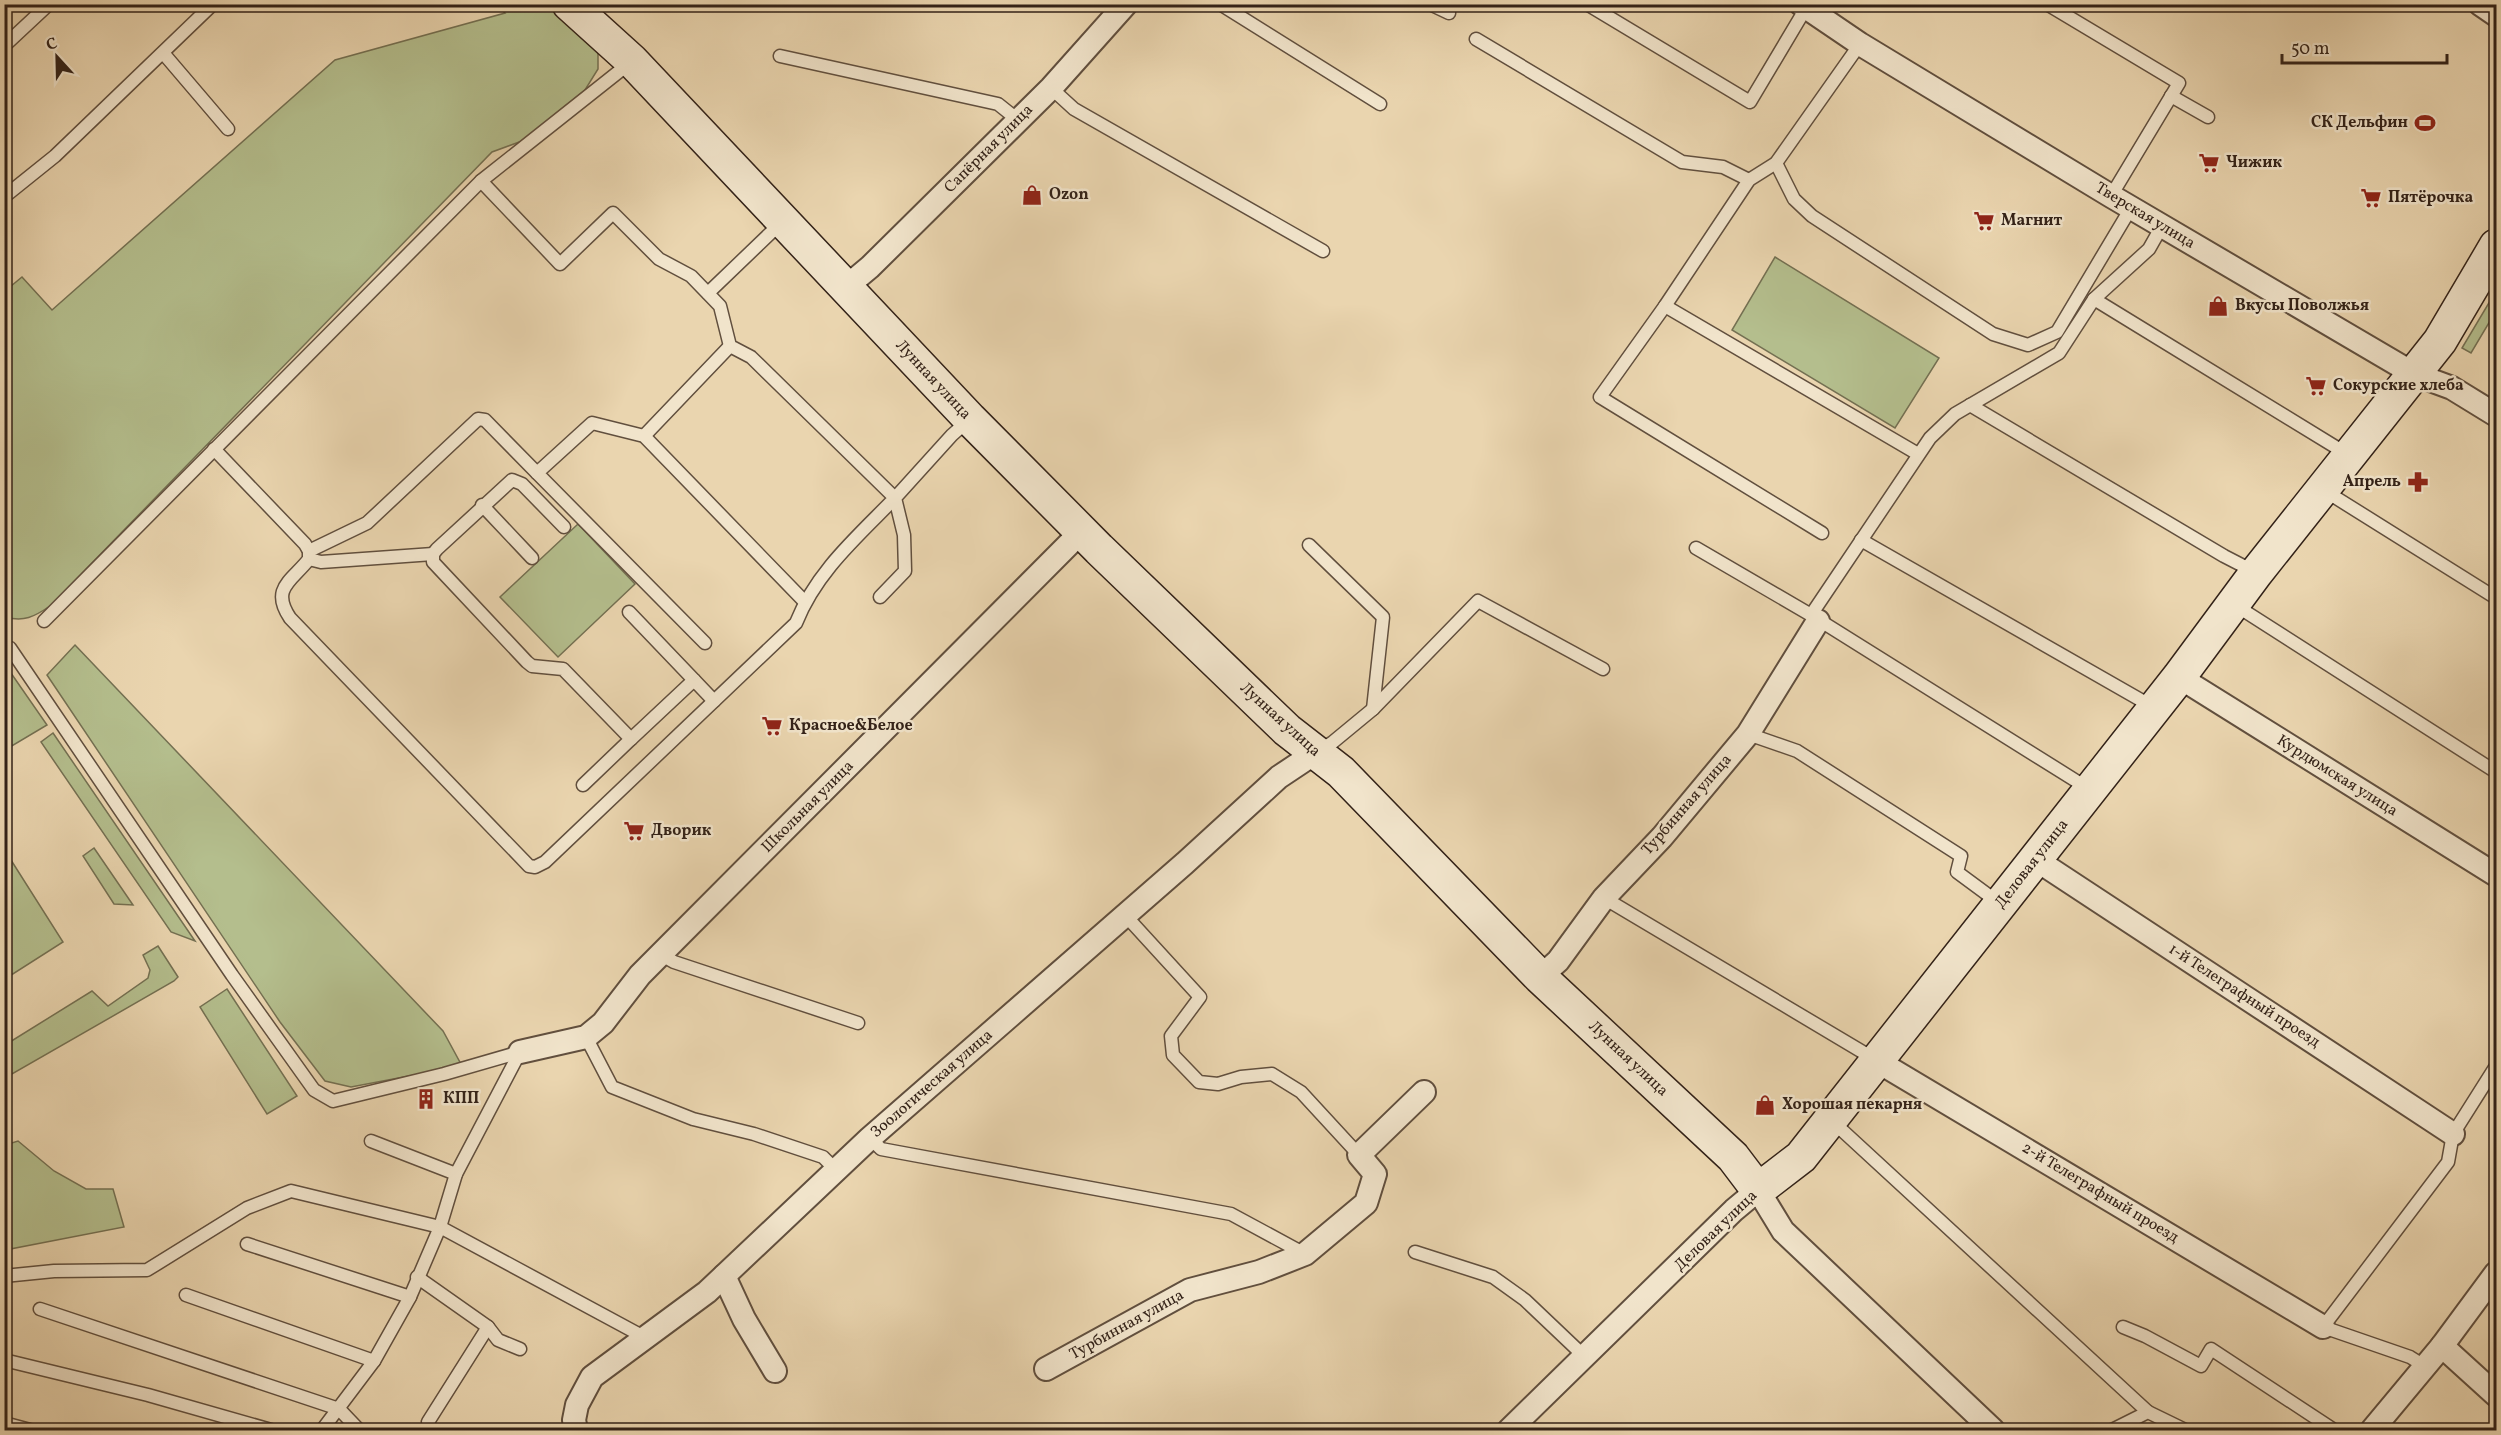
<svg xmlns="http://www.w3.org/2000/svg" width="2501" height="1435" font-family="Vollkorn,serif">
	<style>
		.green { fill: #b4be8d; stroke: #747052; stroke-width: 1.5 }
		.lines { fill: none; stroke-linecap: round; stroke-linejoin: round }
		.lane-casing { stroke: #614f3e; stroke-width: 15 }
		.street-casing { stroke: #614f3e; stroke-width: 26 }
		.secondary-casing { stroke: #332218; stroke-width: 36 }
		.lane { stroke: #f1e4cb; stroke-width: 12 }
		.street { stroke: #f1e4cb; stroke-width: 22 }
		.secondary { stroke: #f1e4cb; stroke-width: 33 }
		.labels { text-anchor: middle; dominant-baseline: central; stroke-width: 5; stroke-linejoin: round; paint-order: stroke }
		.poi-label { font-size: 16px; font-weight: bold; fill: #332218; stroke: #f1e4cb; text-anchor: start }
		.street-label { font-size: 16px; fill: #332218; stroke: #f1e4cb }
	</style>
	<rect width="100%" height="100%" fill="#ead5af"/>
	<filter id="stains"><feTurbulence type="fractalNoise" baseFrequency=".00333" numOctaves="4"/><feColorMatrix values="0 0 0 0 .2 0 0 0 0 .09 0 0 0 0 .02 0 0 0 .5 -.17"/></filter>
	<radialGradient id="worn" r=".72"><stop offset=".6" stop-color="#630" stop-opacity="0"/><stop offset="1" stop-color="#630" stop-opacity=".3"/></radialGradient>
	<g class="green">
		<path d="M 496,4 L 551,5 L 598,48 L 598,69 L 585,90 L 522,141 L 492,152 L 50,606 C 34,617 24,622 5,617 L 5,291 L 22,277 L 52,310 L 335,60 L 505,13 Z"/>
		<path d="M 1775,257 L 1939,358 L 1895,428 L 1732,330 Z"/>
		<path d="M 2496,291 L 2496,311 L 2471,353 L 2462,348 Z"/>
		<path d="M 578,524 L 635,584 L 558,657 L 500,597 Z"/>
		<path d="M 75,645 L 443,1031 L 462,1066 L 351,1087 L 325,1081 L 280,1022 L 47,675 Z"/>
		<path d="M 4,663 L 47,725 L 5,750 L 4,750 Z"/>
		<path d="M 53,733 L 195,941 L 171,932 L 41,742 Z"/>
		<path d="M 94,848 L 133,905 L 114,904 L 83,856 Z"/>
		<path d="M 4,849 L 63,942 L 5,979 L 4,979 Z"/>
		<path d="M 158,946 L 178,977 L 174,981 L 5,1078 L 5,1045 L 92,991 L 108,1006 L 148,978 L 150,970 L 143,955 Z"/>
		<path d="M 227,989 L 297,1096 L 267,1114 L 200,1007 Z"/>
		<path d="M 18,1141 L 54,1171 L 86,1189 L 113,1189 L 124,1227 L 5,1250 L 5,1145 Z"/>
	</g>
	<g class="lines">
		<g class="lane-casing">
			<g id="lane">
				<path d="M 1220,4 L 1380,104"/>
				<path d="M 1430,4 L 1449,13"/>
				<path d="M 1587,4 L 1750,102 L 1806,8"/>
				<path d="M 2047,4 L 2179,83 L 2111,196"/>
				<path d="M 1476,39 L 1682,162 L 1723,167 L 1749,180"/>
				<path d="M 4,46 L 49,4"/>
				<path d="M 164,54 L 228,129"/>
				<path d="M 780,56 L 998,104 L 1018,120"/>
				<path d="M 1051,88 L 1074,109 L 1323,251"/>
				<path d="M 2171,96 L 2208,117"/>
				<path d="M 1776,163 L 1794,199 L 1812,216 L 1993,334 L 2028,345 L 2057,332 L 2131,208"/>
				<path d="M 4,197 L 55,156 L 213,4"/>
				<path d="M 708,293 L 783,221"/>
				<path d="M 2094,299 L 2347,454"/>
				<path d="M 1665,306 L 1918,454"/>
				<path d="M 1970,405 L 2224,556 L 2255,572"/>
				<path d="M 644,436 L 730,346"/>
				<path d="M 214,449 L 305,544 L 309,551 L 309,559 C 292,581 270,588 290,618 L 529,866 L 535,867 L 545,862 L 796,623 C 816,572 857,537 895,498 L 751,357 L 730,346 L 720,306 L 691,276 L 659,259 L 613,213 L 560,264 L 481,181"/>
				<path d="M 2322,489 L 2496,598"/>
				<path d="M 482,505 L 532,558"/>
				<path d="M 564,527 L 522,484 L 512,480 L 437,549 L 433,554 L 433,562 L 527,662 L 532,666 L 563,669 L 631,739 L 694,680 L 714,701"/>
				<path d="M 1822,533 L 1600,397 L 1665,306 L 1749,180 L 1776,163 L 1860,44"/>
				<path d="M 1861,540 L 2153,707"/>
				<path d="M 1309,545 L 1383,617 L 1373,709"/>
				<path d="M 1696,548 L 1811,615 L 2089,789"/>
				<path d="M 309,551 L 367,523 L 478,419 L 485,420 L 537,473"/>
				<path d="M 309,559 L 321,562 L 433,554"/>
				<path d="M 880,597 L 905,571 L 904,535 L 895,498 L 952,435 L 969,420"/>
				<path d="M 2235,605 L 2496,772"/>
				<path d="M 629,612 L 694,680"/>
				<path d="M 1811,615 L 1930,438 L 1955,414 L 2059,353 L 2094,299 L 2149,249 L 2162,226"/>
				<path d="M 44,621 L 481,181 L 631,62"/>
				<path d="M 705,643 L 537,473 L 592,423 L 644,436 L 805,602"/>
				<path d="M 10,648 L 232,975 L 314,1090 L 333,1101 L 444,1074 L 520,1052"/>
				<path d="M 1748,734 L 1797,751 L 1961,856 L 1957,872 L 1999,903"/>
				<path d="M 1319,751 L 1333,742 L 1373,709 L 1478,601 L 1603,669"/>
				<path d="M 583,785 L 631,739"/>
				<path d="M 1604,898 L 1876,1060"/>
				<path d="M 1125,915 L 1200,997 L 1171,1036 L 1173,1055 L 1199,1082 L 1218,1084 L 1241,1077 L 1272,1074 L 1301,1092 L 1359,1155"/>
				<path d="M 662,955 L 674,962 L 858,1023"/>
				<path d="M 586,1037 L 612,1087 L 693,1119 L 754,1134 L 823,1157 L 836,1170"/>
				<path d="M 1832,1121 L 2148,1412"/>
				<path d="M 870,1138 L 881,1149 L 1231,1214 L 1305,1254"/>
				<path d="M 371,1141 L 456,1174"/>
				<path d="M 247,1244 L 410,1297"/>
				<path d="M 1415,1252 L 1493,1277 L 1525,1300 L 1585,1357"/>
				<path d="M 4,1276 L 54,1271 L 147,1270 L 247,1208 L 291,1191 L 440,1227 L 644,1337"/>
				<path d="M 417,1277 L 488,1327 L 498,1340 L 520,1349"/>
				<path d="M 186,1295 L 374,1361"/>
				<path d="M 40,1309 L 339,1409 L 359,1430"/>
				<path d="M 2123,1327 L 2145,1336 L 2201,1366 L 2211,1349 L 2334,1430"/>
				<path d="M 4,1360 L 148,1395 L 271,1430"/>
				<path d="M 2426,1367 L 2410,1357 L 2323,1327 L 2448,1162 L 2453,1134 L 2496,1066"/>
				<path d="M 428,1422 L 488,1327"/>
				<path d="M 4,1423 L 30,1430"/>
				<path d="M 322,1430 L 374,1361 L 410,1297 L 440,1227 L 456,1174 L 520,1052"/>
				<path d="M 2112,1430 L 2148,1412 L 2185,1430"/>
			</g>
		</g>
		<g class="street-casing">
			<g id="street">
				<path d="M 1801,4 L 1860,44 L 2111,196 L 2414,374 L 2452,388 L 2496,415"/>
				<path d="M 2480,4 L 2496,15"/>
				<path d="M 846,287 L 870,267 L 1051,88 L 1126,4"/>
				<path d="M 2179,677 L 2496,875"/>
				<path d="M 2035,859 L 2453,1134"/>
				<path d="M 1540,977 L 1558,961 L 1604,898 L 1662,837 L 1748,734 L 1818,621"/>
				<path d="M 520,1052 L 586,1037 L 603,1023 L 640,975 L 1082,531"/>
				<path d="M 1877,1061 L 2323,1327"/>
				<path d="M 724,1276 L 744,1319 L 775,1371"/>
				<path d="M 2442,1346 L 2496,1395"/>
				<path d="M 1046,1369 L 1190,1290 L 1259,1272 L 1305,1254 L 1366,1203 L 1375,1174 L 1359,1155 L 1424,1092"/>
				<path d="M 576,1430 L 574,1420 L 577,1405 L 592,1377 L 707,1292 L 870,1138 L 1185,863 L 1279,777 L 1315,753"/>
				<path d="M 1509,1430 L 1734,1210 L 1758,1190 L 1783,1231 L 1993,1430"/>
				<path d="M 2372,1430 L 2442,1346 L 2496,1273"/>
			</g>
		</g>
		<g class="secondary-casing">
			<path id="secondary" d="M 569,4 L 632,61 L 970,419 L 1099,549 L 1287,730 L 1341,772 L 1540,977 L 1733,1157 L 1758,1190 L 1801,1157 L 2179,677 L 2256,573 L 2440,341 L 2496,246"/>
		</g>
		<use href="#lane" class="lane"/>
		<use href="#street" class="street"/>
		<use href="#secondary" class="secondary"/>
	</g>
	<defs>
		<g id="stadium-bare" transform="scale(1.62)"><path d="M0-5a6.5 5 0 1 0 0 10a6.5 5 0 1 0 0-10ZM-3.5-1.8h7v3.6h-7Z" fill="#8f2418" stroke="#f1e4cb" stroke-width="2.5" paint-order="stroke"/></g>
		<g id="supermarket-bare" transform="scale(1.62)"><path d="M-6-5.5h2.5l.6 2H6L4.5 2H-2.5L-4.4-4H-6ZM-1.5 3.2a1.3 1.3 0 1 0 .1 0ZM3 3.2a1.3 1.3 0 1 0 .1 0Z" fill="#8f2418" stroke="#f1e4cb" stroke-width="2.5" paint-order="stroke"/></g>
		<g id="shop-bare" transform="scale(1.62)"><path d="M-5-2.5h2.3a2.7 3.5 0 0 1 5.4 0H5L5.5 6h-11ZM-1.5-2.5h3a1.5 2.3 0 0 0-3 0Z" fill="#8f2418" stroke="#f1e4cb" stroke-width="2.5" paint-order="stroke"/></g>
		<g id="pharmacy-bare" transform="scale(1.62)"><path d="M-2-6h4v4h4v4h-4v4h-4v-4h-4v-4h4Z" fill="#8f2418" stroke="#f1e4cb" stroke-width="2.5" paint-order="stroke"/></g>
		<g id="building-bare" transform="scale(1.62)"><path d="M-4-6H4V6H1V3H-1V6H-4ZM-2.5-4.3h1.7v1.8h-1.7ZM.8-4.3h1.7v1.8H.8ZM-2.5-1h1.7V.8h-1.7ZM.8-1h1.7V.8H.8Z" fill="#8f2418" stroke="#f1e4cb" stroke-width="2.5" paint-order="stroke"/></g>
	</defs>
	<g fill-rule="evenodd">
		<use href="#stadium-bare" x="2425" y="123"/>
		<use href="#supermarket-bare" x="2209" y="163"/>
		<use href="#shop-bare" x="1032" y="195"/>
		<use href="#supermarket-bare" x="2371" y="198"/>
		<use href="#supermarket-bare" x="1984" y="221"/>
		<use href="#shop-bare" x="2218" y="306"/>
		<use href="#supermarket-bare" x="2316" y="386"/>
		<use href="#pharmacy-bare" x="2418" y="482"/>
		<use href="#supermarket-bare" x="772" y="726"/>
		<use href="#supermarket-bare" x="634" y="831"/>
		<use href="#building-bare" x="426" y="1099"/>
		<use href="#shop-bare" x="1765" y="1105"/>
	</g>
	<g class="labels">
		<g class="poi-label">
			<text x="2408" y="123" text-anchor="end">СК Дельфин</text>
			<text x="2226" y="163">Чижик</text>
			<text x="1049" y="195">Ozon</text>
			<text x="2388" y="198">Пятёрочка</text>
			<text x="2001" y="221">Магнит</text>
			<text x="2235" y="306">Вкусы Поволжья</text>
			<text x="2333" y="386">Сокурские хлеба</text>
			<text x="2401" y="482" text-anchor="end">Апрель</text>
			<text x="789" y="726">Красное&amp;Белое</text>
			<text x="651" y="831">Дворик</text>
			<text x="443" y="1099">КПП</text>
			<text x="1782" y="1105">Хорошая пекарня</text>
		</g>
		<g class="street-label">
			<text transform="translate(989 149) rotate(-45)">Сапёрная улица</text>
			<text transform="translate(2145 216) rotate(31)">Тверская улица</text>
			<text transform="translate(933 380) rotate(47)">Лунная улица</text>
			<text transform="translate(1280 720) rotate(42)">Лунная улица</text>
			<text transform="translate(2337 776) rotate(32)">Курдюмская улица</text>
			<text transform="translate(1687 805) rotate(-49)">Турбинная улица</text>
			<text transform="translate(808 807) rotate(-45)">Школьная улица</text>
			<text transform="translate(2032 864) rotate(-52)">Деловая улица</text>
			<text transform="translate(2244 996) rotate(33)">1-й Телеграфный проезд</text>
			<text transform="translate(1628 1059) rotate(43)">Лунная улица</text>
			<text transform="translate(932 1084) rotate(-41)">Зоологическая улица</text>
			<text transform="translate(2100 1193) rotate(31)">2-й Телеграфный проезд</text>
			<text transform="translate(1716 1231) rotate(-44)">Деловая улица</text>
			<text transform="translate(1127 1325) rotate(-29)">Турбинная улица</text>
		</g>
	</g>
	<rect width="2501" height="1435" fill="none" stroke="#ead5af" stroke-width="24"/>
	<rect x="6" y="6" width="2489" height="1423" fill="none" stroke="#332218" stroke-width="3"/>
	<rect x="12" y="12" width="2477" height="1411" fill="none" stroke="#332218" stroke-width="1.5"/>
	<g transform="translate(57 57) rotate(338)" stroke="#f1e4cb" stroke-width="4.5" paint-order="stroke">
	<path d="M0-4.5L10 22L0 15L-10 22Z" fill="#332218"/>
	<text y="-9" font-size="16" font-weight="bold" text-anchor="middle" fill="#332218">С</text>
	</g>
	<path d="M2282 54v9h165v-9" fill="none" stroke="#332218" stroke-width="3"/>
	<text x="2291" y="54" font-size="18" fill="#332218" stroke="#f1e4cb" stroke-width="4.5" paint-order="stroke">50 m</text>
	<rect width="100%" height="100%" filter="url(#stains)"/>
	<rect width="100%" height="100%" fill="url(#worn)"/>
</svg>
